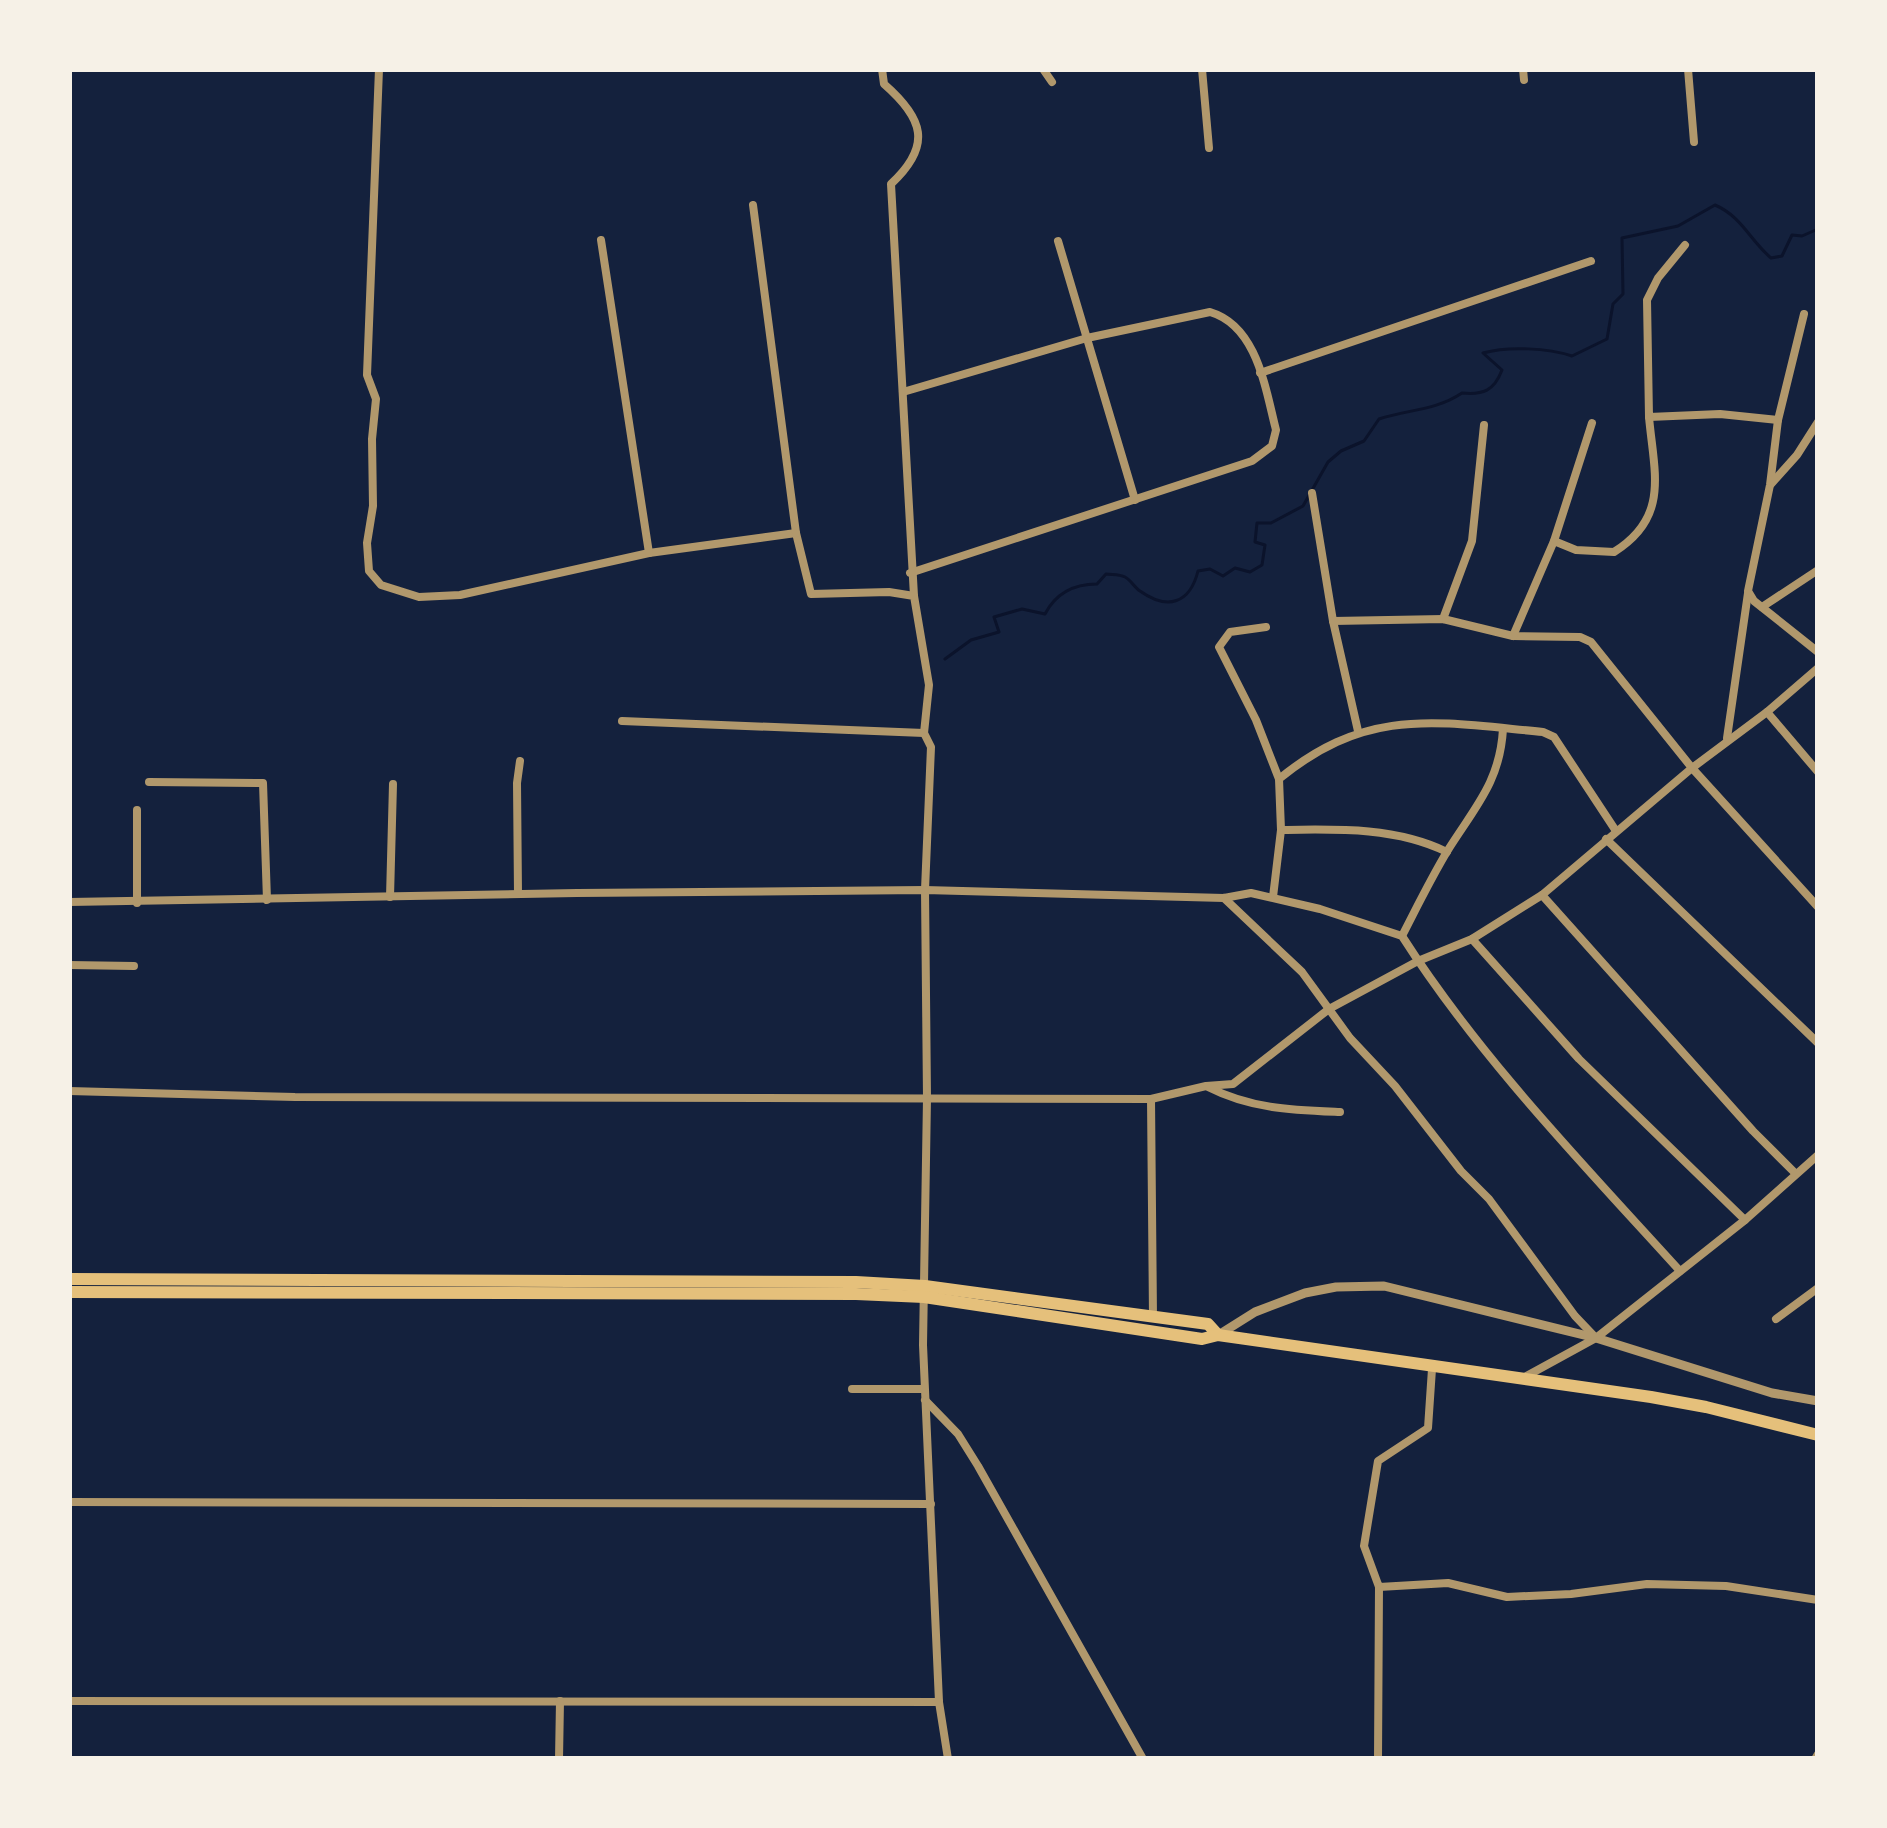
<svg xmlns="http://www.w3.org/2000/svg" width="1887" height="1828" font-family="'DM Sans',sans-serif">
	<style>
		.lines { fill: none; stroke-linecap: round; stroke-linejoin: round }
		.stream { stroke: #0b132b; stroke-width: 3 }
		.minor { stroke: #b1986c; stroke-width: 8 }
		.tertiary { stroke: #b1986c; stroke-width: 9 }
		.trunk { stroke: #e5c07b; stroke-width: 12 }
	</style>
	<rect width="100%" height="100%" fill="#14213d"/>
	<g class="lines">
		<path class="stream" d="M 945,659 L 971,640 L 999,632 L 994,617 L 1022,609 L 1045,614 C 1056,593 1073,584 1097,584 L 1106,574 C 1112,575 1119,574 1125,577 C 1131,580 1134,587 1140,591 C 1168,611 1190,603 1198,571 L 1210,569 L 1223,576 L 1235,568 L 1250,572 L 1262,565 L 1265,545 L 1255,542 L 1257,523 L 1271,523 L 1303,506 L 1328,462 L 1341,451 L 1364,441 L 1379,419 C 1409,409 1435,411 1462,393 C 1483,395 1494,391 1502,370 L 1483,353 C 1508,346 1548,348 1572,356 L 1607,339 L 1613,304 L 1623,294 L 1622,238 L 1678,226 L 1715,205 C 1741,216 1750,240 1771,258 L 1782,256 L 1792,235 L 1802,236 L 1818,229"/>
		<g class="minor">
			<path d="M 379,69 L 367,375 L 376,399 L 372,439 L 373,506 L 367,543 L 369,571 L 381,585 L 419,597 L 460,595 L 649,553 L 796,533 L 811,594 L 889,592 L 914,596 L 929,685 L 924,733 L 931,747 L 925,890 L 927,1098 L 923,1345 L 939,1702 L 948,1759"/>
			<path d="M 882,69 L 884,84 C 923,118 933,145 891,184 L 914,596"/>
			<path d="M 1043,69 L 1052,82"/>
			<path d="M 1202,69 L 1209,148"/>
			<path d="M 1523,69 L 1524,80"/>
			<path d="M 1688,69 L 1694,142"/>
			<path d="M 753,205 L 796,533"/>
			<path d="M 601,240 L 649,553"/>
			<path d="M 1058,241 L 1135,500"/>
			<path d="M 1685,245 L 1658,278 L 1647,300 L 1649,417 L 1720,414 L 1778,420"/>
			<path d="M 1804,314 L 1778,420 L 1770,485 L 1748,591 L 1754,601 L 1818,652"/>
			<path d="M 1260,373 L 1591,261"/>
			<path d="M 903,392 L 1087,338 L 1210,312 C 1257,326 1265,387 1276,430 L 1272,446 L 1252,461 L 910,573"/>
			<path d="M 1771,484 L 1797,455 L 1818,422"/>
			<path d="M 1312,493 L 1333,621 L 1358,731"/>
			<path d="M 1554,541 L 1576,550 L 1614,552 C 1670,517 1654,473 1649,417"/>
			<path d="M 1762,607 L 1818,570"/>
			<path d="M 1443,619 L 1472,541 L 1484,425"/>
			<path d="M 1333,621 L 1443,619 L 1513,636 L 1580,637 L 1591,642 L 1692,768 L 1818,907"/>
			<path d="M 1266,627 L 1230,632 L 1219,647 L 1256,720 L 1279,779"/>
			<path d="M 1513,636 L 1554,541 L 1592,423"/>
			<path d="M 1767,712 L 1818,772"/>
			<path d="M 622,721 L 924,733"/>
			<path d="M 1727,738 L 1748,593"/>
			<path d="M 149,782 L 263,783 L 267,900"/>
			<path d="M 137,810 L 137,903"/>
			<path d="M 1281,830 L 1279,779 C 1368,706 1436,722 1543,732 L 1554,737 L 1616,831"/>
			<path d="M 1606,839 L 1818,1043"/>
			<path d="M 518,894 L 517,783 L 520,761"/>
			<path d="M 1542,895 L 1753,1131 L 1795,1173"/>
			<path d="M 390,897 L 393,784"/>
			<path d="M 1273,897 L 1281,830 C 1337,829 1396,827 1447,852"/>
			<path d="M 1224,898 L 1302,972 L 1350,1038 L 1395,1086 L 1461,1171 L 1489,1199 L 1575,1316 L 1595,1337"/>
			<path d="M 69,902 L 577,893 L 925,890 L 1224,898 L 1251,893 L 1320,909 L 1402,936 C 1480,1058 1583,1164 1680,1271"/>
			<path d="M 1402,936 C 1417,907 1431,878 1448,850 C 1475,807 1500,782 1503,729"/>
			<path d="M 1472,939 L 1579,1059 L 1745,1220"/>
			<path d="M 69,965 L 134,966"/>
			<path d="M 1208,1087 C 1251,1109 1293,1110 1340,1112"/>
			<path d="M 69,1091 L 295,1097 L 1151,1099 L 1206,1086 L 1233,1084 L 1329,1009 L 1418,961 L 1472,939 L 1542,895 L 1692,768 L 1767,712 L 1818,668"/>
			<path d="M 1151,1099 L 1153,1317"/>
			<path d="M 1776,1319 L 1818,1288"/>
			<path d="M 1432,1369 L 1428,1428 L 1378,1461 L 1364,1546 L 1379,1587 L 1448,1583 L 1507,1597 L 1571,1594 L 1647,1584 L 1726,1586 L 1818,1600"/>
			<path d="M 1521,1379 L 1596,1338 L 1745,1220 L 1818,1155"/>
			<path d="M 852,1389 L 924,1389"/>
			<path d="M 925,1400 L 958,1434 L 978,1466 L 1143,1759"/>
			<path d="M 69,1502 L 931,1504"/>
			<path d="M 69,1701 L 939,1702"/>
			<path d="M 559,1759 L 560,1701"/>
			<path d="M 1378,1759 L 1379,1587"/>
			<path d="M 1815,1759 L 1818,1754"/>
		</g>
		<path class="tertiary" d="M 1220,1334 L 1255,1312 L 1305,1293 L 1336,1287 L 1384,1286 L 1596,1338 L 1772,1393 L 1818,1401"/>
		<g class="trunk">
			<path d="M 69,1279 L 856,1282 L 925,1286 L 1208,1324 L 1218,1335"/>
			<path d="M 69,1292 L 856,1294 L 924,1297 L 1202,1339 L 1218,1335 L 1651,1397 L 1706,1407 L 1818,1435"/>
		</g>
	</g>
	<rect width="1887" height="1828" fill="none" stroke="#f6f1e7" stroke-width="144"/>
</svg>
